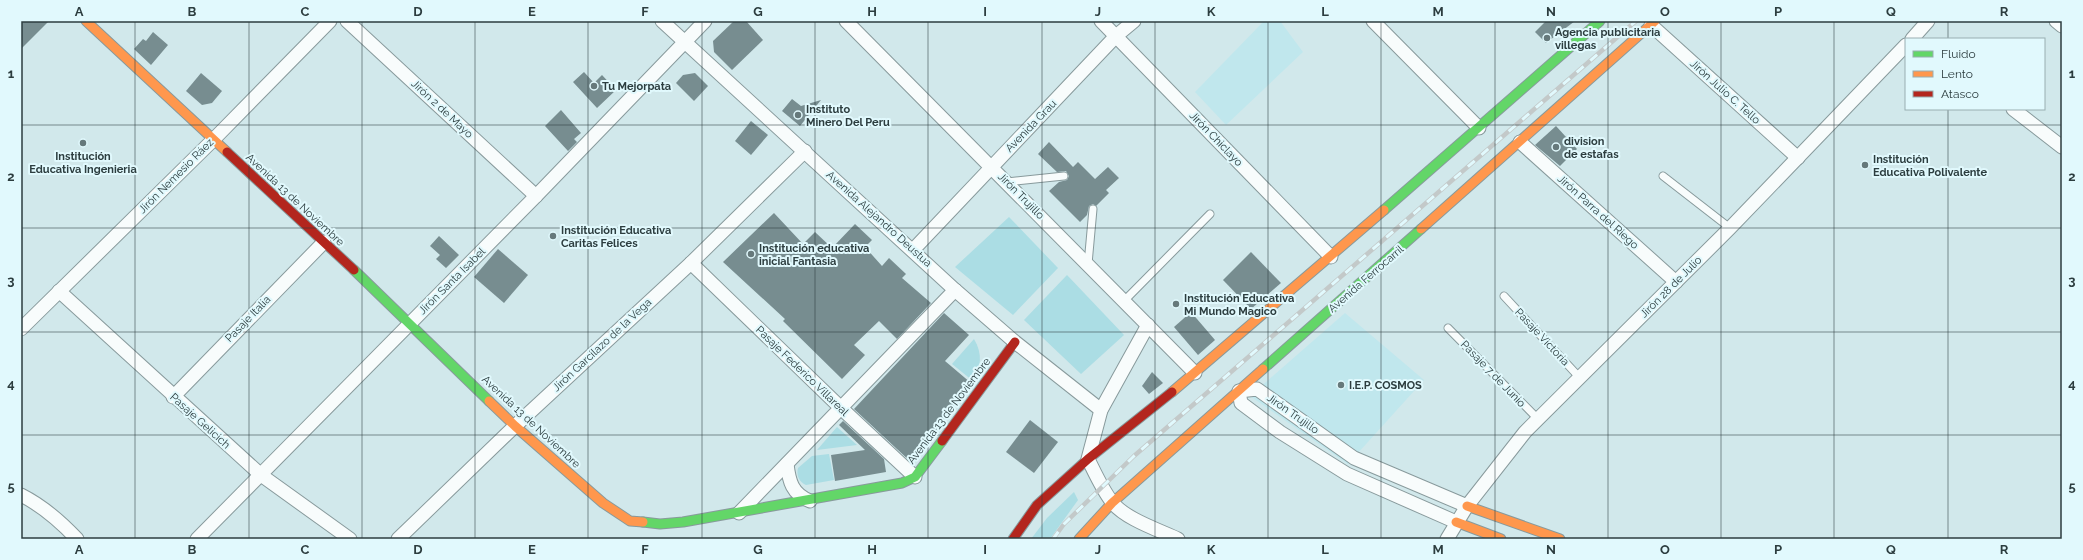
<svg xmlns="http://www.w3.org/2000/svg" width="2083" height="560" font-family="Raleway,sans-serif">
	<style>
		.built { fill: #c0e7ed }
		.green { fill: #abdde4 }
		.building { fill: #778d90 }
		.lines { fill: none; stroke-linecap: round; stroke-linejoin: round }
		.lane-casing { stroke: #889a9c; stroke-width: 9 }
		.street-casing { stroke: #889a9c; stroke-width: 15 }
		.fast-casing { stroke: #889a9c; stroke-width: 11 }
		.slow-casing { stroke: #889a9c; stroke-width: 11 }
		.jam-casing { stroke: #889a9c; stroke-width: 11 }
		.lane { stroke: #f8fcfc; stroke-width: 7 }
		.street { stroke: #f8fcfc; stroke-width: 13 }
		.fast { stroke: #63d668; stroke-width: 9 }
		.slow { stroke: #ff974d; stroke-width: 9 }
		.jam { stroke: #b3261e; stroke-width: 9 }
		.rail-casing { stroke: #c3c9c9; stroke-width: 4.5 }
		.rail { stroke: #e1f9fd; stroke-width: 3; stroke-dasharray: 9; stroke-linecap: butt }
		.grid { fill: none; stroke: #2c3d3f; stroke-width: 1; stroke-opacity: 0.55 }
		.poi-dot { fill: #66797b; stroke: #e1f9fd; stroke-width: 1.5 }
		.labels { text-anchor: middle; dominant-baseline: central; stroke-width: 4; stroke-linejoin: round; paint-order: stroke }
		.poi-label { font-size: 11px; font-weight: bold; fill: #2c3d3f; stroke: #e1f9fd; text-anchor: start }
		.street-label { font-size: 11px; fill: #2c3d3f; stroke: #e1f9fd }
		.neatline { fill: none; stroke: #2c3d3f; stroke-width: 1.5 }
		.grid-label { font-size: 13px; text-anchor: middle; font-weight: bold; fill: #2c3d3f }
	</style>
	<rect width="100%" height="100%" fill="#d1e8eb"/>
	<g class="built">
		<path d="M 1264,21 L 1280,21 L 1303,52 L 1226,125 L 1195,92 Z"/>
		<path d="M 1345,313 L 1424,380 L 1348,464 L 1250,396 Z"/>
	</g>
	<g class="green">
		<path d="M 1009,217 L 1058,268 L 1013,315 L 955,267 Z"/>
		<path d="M 1067,275 L 1124,335 L 1081,374 L 1024,320 Z"/>
		<path d="M 974,339 C 983,354 981,367 973,381 L 952,364 Z"/>
		<path d="M 837,427 L 857,445 L 817,450 Z"/>
		<path d="M 829,454 L 834,480 L 806,485 C 799,482 796,475 798,468 L 812,456 Z"/>
		<path d="M 1074,492 L 1078,500 L 1050,539 L 1031,539 L 1047,518 Z"/>
	</g>
	<g class="building">
		<path d="M 21,21 L 49,21 L 21,49 Z"/>
		<path d="M 734,21 L 746,21 L 763,40 L 732,70 L 714,52 L 713,41 Z"/>
		<path d="M 1546,21 L 1575,21 L 1546,43 L 1535,32 Z"/>
		<path d="M 153,32 L 168,45 L 151,65 L 134,49 L 143,39 L 146,41 Z"/>
		<path d="M 584,72 L 594,83 L 602,75 L 616,90 L 597,108 L 573,82 Z"/>
		<path d="M 201,73 L 222,91 L 212,103 L 202,105 L 186,91 Z"/>
		<path d="M 695,73 L 708,86 L 694,101 L 676,83 L 683,75 Z"/>
		<path d="M 792,99 L 801,106 L 821,100 L 800,126 L 782,111 Z"/>
		<path d="M 561,110 L 581,133 L 574,139 L 577,142 L 568,151 L 545,126 Z"/>
		<path d="M 751,121 L 768,135 L 751,155 L 735,141 Z"/>
		<path d="M 1556,126 L 1577,149 L 1560,166 L 1535,145 Z"/>
		<path d="M 1049,142 L 1073,167 L 1078,162 L 1095,179 L 1108,167 L 1119,178 L 1106,190 L 1109,193 L 1096,206 L 1093,204 L 1089,206 L 1087,215 L 1080,222 L 1049,191 L 1059,182 L 1067,180 L 1069,176 L 1066,171 L 1057,172 L 1038,154 Z"/>
		<path d="M 774,213 L 803,244 L 815,232 L 832,248 L 855,224 L 872,240 L 865,247 L 882,266 L 889,258 L 906,274 L 902,278 L 931,303 L 897,339 L 879,321 L 854,345 L 865,355 L 842,379 L 783,321 L 785,319 L 723,262 Z"/>
		<path d="M 439,236 L 459,255 L 446,268 L 436,259 L 440,255 L 430,246 Z"/>
		<path d="M 498,249 L 528,275 L 504,303 L 474,277 Z"/>
		<path d="M 1251,252 L 1281,283 L 1251,309 L 1223,280 Z"/>
		<path d="M 1191,312 L 1215,340 L 1198,355 L 1174,327 Z"/>
		<path d="M 944,313 L 969,335 L 945,361 L 971,383 L 912,463 L 854,409 Z"/>
		<path d="M 1152,372 L 1163,383 L 1149,394 L 1142,386 Z"/>
		<path d="M 1030,420 L 1058,442 L 1034,473 L 1006,452 Z"/>
		<path d="M 843,421 L 884,459 L 886,472 L 835,481 L 831,455 L 865,450 L 839,425 Z"/>
	</g>
	<g class="lines">
		<g class="lane-casing">
			<g id="lane">
				<path d="M 1663,176 L 1730,228"/>
				<path d="M 1007,182 L 1064,176"/>
				<path d="M 1088,264 L 1093,209"/>
				<path d="M 1504,296 L 1580,378"/>
				<path d="M 1124,301 L 1210,214"/>
				<path d="M 1448,328 L 1538,419"/>
			</g>
		</g>
		<g class="street-casing">
			<g id="street">
				<path d="M 347,21 L 536,196"/>
				<path d="M 662,21 L 955,290 L 1015,342 L 1101,410"/>
				<path d="M 846,21 L 1195,373"/>
				<path d="M 1101,21 L 1331,257"/>
				<path d="M 1373,21 L 1479,128"/>
				<path d="M 2056,21 L 2062,26"/>
				<path d="M 1651,25 L 1798,158"/>
				<path d="M 1912,39 L 1928,21"/>
				<path d="M 2013,109 L 2062,147"/>
				<path d="M 1520,142 L 1676,282"/>
				<path d="M 913,250 L 1116,36 L 1134,21"/>
				<path d="M 691,263 L 841,408 L 915,477"/>
				<path d="M 59,291 L 261,475 L 350,539"/>
				<path d="M 1148,325 L 1101,410 L 1088,459 C 1095,473 1102,489 1112,502 C 1125,519 1159,530 1178,539"/>
				<path d="M 21,329 L 213,140 L 330,21"/>
				<path d="M 173,397 L 324,242"/>
				<path d="M 787,464 C 789,481 792,494 810,501"/>
				<path d="M 21,495 C 43,506 60,521 77,539"/>
				<path d="M 739,513 L 955,290"/>
				<path d="M 1456,522 L 1347,474 L 1280,432 L 1241,403 L 1239,391 L 1257,389 L 1354,458 L 1467,506"/>
				<path d="M 197,539 L 536,196 L 705,21"/>
				<path d="M 398,539 L 515,426 L 691,263 L 805,151"/>
				<path d="M 1447,539 L 1467,506 L 1525,432 L 1730,228 L 1906,45"/>
			</g>
		</g>
		<g class="fast-casing">
			<g id="fast">
				<path d="M 1384,210 L 1600,21"/>
				<path d="M 354,270 L 489,401"/>
				<path d="M 1263,369 L 1421,229"/>
				<path d="M 643,522 L 660,524 L 683,522 L 902,483 L 915,477 L 942,441"/>
			</g>
		</g>
		<g class="slow-casing">
			<g id="slow">
				<path d="M 86,21 L 227,152"/>
				<path d="M 1421,229 L 1655,21"/>
				<path d="M 1172,392 L 1384,210"/>
				<path d="M 489,401 L 515,426 L 603,503 L 630,521 L 643,522"/>
				<path d="M 1467,506 L 1560,539"/>
				<path d="M 1456,522 L 1501,539"/>
				<path d="M 1079,539 L 1112,503 L 1263,369"/>
			</g>
		</g>
		<g class="jam-casing">
			<g id="jam">
				<path d="M 227,152 L 354,270"/>
				<path d="M 942,441 L 1015,342"/>
				<path d="M 1013,539 L 1037,505 L 1088,459 L 1172,392"/>
			</g>
		</g>
		<use href="#lane" class="lane"/>
		<use href="#street" class="street"/>
		<use href="#fast" class="fast"/>
		<use href="#slow" class="slow"/>
		<use href="#jam" class="jam"/>
		<g class="rail-casing">
			<path id="rail" d="M 1053,539 L 1064,524 L 1134,456 L 1636,21"/>
		</g>
		<use href="#rail" class="rail"/>
	</g>
	<path class="grid" d="M 135,21 L 135,539M 249,21 L 249,539M 362,21 L 362,539M 475,21 L 475,539M 588,21 L 588,539M 702,21 L 702,539M 815,21 L 815,539M 928,21 L 928,539M 1042,21 L 1042,539M 1155,21 L 1155,539M 1268,21 L 1268,539M 1381,21 L 1381,539M 1495,21 L 1495,539M 1608,21 L 1608,539M 1721,21 L 1721,539M 1834,21 L 1834,539M 1948,21 L 1948,39M 1948,109 L 1948,539M 21,125 L 2062,125M 21,228 L 2062,228M 21,332 L 2062,332M 21,435 L 2062,435"/>
	<g class="poi-dot">
		<circle cx="1547" cy="38" r="4"/>
		<circle cx="594" cy="86" r="4"/>
		<circle cx="798" cy="115" r="4"/>
		<circle cx="83" cy="143" r="4"/>
		<circle cx="1556" cy="147" r="4"/>
		<circle cx="1865" cy="165" r="4"/>
		<circle cx="553" cy="236" r="4"/>
		<circle cx="751" cy="254" r="4"/>
		<circle cx="1176" cy="304" r="4"/>
		<circle cx="1341" cy="385" r="4"/>
	</g>
	<g class="labels">
		<g class="poi-label">
			<text x="1555" y="32">Agencia publicitaria<tspan x="1555" dy="13">villegas</tspan></text>
			<text x="602" y="86">Tu Mejorpata</text>
			<text x="806" y="109">Instituto<tspan x="806" dy="13">Minero Del Peru</tspan></text>
			<text x="1564" y="141">division<tspan x="1564" dy="13">de estafas</tspan></text>
			<text x="83" y="156" text-anchor="middle">Institución<tspan x="83" dy="13">Educativa Ingenieria</tspan></text>
			<text x="1873" y="159">Institución<tspan x="1873" dy="13">Educativa Polivalente</tspan></text>
			<text x="561" y="230">Institución Educativa<tspan x="561" dy="13">Caritas Felices</tspan></text>
			<text x="759" y="248">Institución educativa<tspan x="759" dy="13">inicial Fantasia</tspan></text>
			<text x="1184" y="298">Institución Educativa<tspan x="1184" dy="13">Mi Mundo Magico</tspan></text>
			<text x="1349" y="385">I.E.P. COSMOS</text>
		</g>
		<g class="street-label">
			<text transform="translate(1725 92) rotate(42)">Jirón Julio C. Tello</text>
			<text transform="translate(442 109) rotate(43)">Jirón 2 de Mayo</text>
			<text transform="translate(1031 126) rotate(-46)">Avenida Grau</text>
			<text transform="translate(1216 139) rotate(46)">Jirón Chiclayo</text>
			<text transform="translate(176 176) rotate(-45)">Jirón Nemesio Ráez</text>
			<text transform="translate(1021 196) rotate(45)">Jirón Trujillo</text>
			<text transform="translate(295 200) rotate(43)">Avenida 13 de Noviembre</text>
			<text transform="translate(1598 212) rotate(42)">Jirón Parra del Riego</text>
			<text transform="translate(879 219) rotate(42)">Avenida Alejandro Deustua</text>
			<text transform="translate(1366 279) rotate(-41)">Avenida Ferrocarril</text>
			<text transform="translate(452 281) rotate(-45)">Jirón Santa Isabel</text>
			<text transform="translate(1671 287) rotate(-45)">Jirón 28 de Julio</text>
			<text transform="translate(248 319) rotate(-46)">Pasaje Italia</text>
			<text transform="translate(1542 337) rotate(47)">Pasaje Victoria</text>
			<text transform="translate(602 345) rotate(-43)">Jirón Garcilazo de la Vega</text>
			<text transform="translate(802 371) rotate(44)">Pasaje Federico Villareal</text>
			<text transform="translate(1493 374) rotate(46)">Pasaje 7 de Junio</text>
			<text transform="translate(949 411) rotate(-53)">Avenida 13 de Noviembre</text>
			<text transform="translate(1293 414) rotate(35)">Jirón Trujillo</text>
			<text transform="translate(200 421) rotate(42)">Pasaje Gelicich</text>
			<text transform="translate(531 422) rotate(43)">Avenida 13 de Noviembre</text>
		</g>
	</g>
	<rect width="2083" height="560" fill="none" stroke="#e1f9fd" stroke-width="44"/>
	<rect x="1905" y="38" width="140" height="72" fill="#e1f9fd" stroke="#99aeb1"/>
	<rect x="1913" y="51" width="20" height="6" fill="#63d668" stroke="#99aeb1"/>
	<text x="1941" y="58" font-size="12" fill="#2c3d3f">Fluido</text>
	<rect x="1913" y="71" width="20" height="6" fill="#ff974d" stroke="#99aeb1"/>
	<text x="1941" y="78" font-size="12" fill="#2c3d3f">Lento</text>
	<rect x="1913" y="91" width="20" height="6" fill="#b3261e" stroke="#99aeb1"/>
	<text x="1941" y="98" font-size="12" fill="#2c3d3f">Atasco</text>
	<rect x="22" y="22" width="2039" height="516" class="neatline"/>
	<g class="grid-label">
		<text x="79" y="16">A</text>
		<text x="192" y="16">B</text>
		<text x="305" y="16">C</text>
		<text x="418" y="16">D</text>
		<text x="532" y="16">E</text>
		<text x="645" y="16">F</text>
		<text x="758" y="16">G</text>
		<text x="872" y="16">H</text>
		<text x="985" y="16">I</text>
		<text x="1098" y="16">J</text>
		<text x="1211" y="16">K</text>
		<text x="1325" y="16">L</text>
		<text x="1438" y="16">M</text>
		<text x="1551" y="16">N</text>
		<text x="1665" y="16">O</text>
		<text x="1778" y="16">P</text>
		<text x="1891" y="16">Q</text>
		<text x="2004" y="16">R</text>
		<text x="11" y="78">1</text>
		<text x="2072" y="78">1</text>
		<text x="11" y="181">2</text>
		<text x="2072" y="181">2</text>
		<text x="11" y="285">3</text>
		<text x="2072" y="285">3</text>
		<text x="11" y="388">4</text>
		<text x="2072" y="388">4</text>
		<text x="11" y="491">5</text>
		<text x="2072" y="491">5</text>
		<text x="79" y="554">A</text>
		<text x="192" y="554">B</text>
		<text x="305" y="554">C</text>
		<text x="418" y="554">D</text>
		<text x="532" y="554">E</text>
		<text x="645" y="554">F</text>
		<text x="758" y="554">G</text>
		<text x="872" y="554">H</text>
		<text x="985" y="554">I</text>
		<text x="1098" y="554">J</text>
		<text x="1211" y="554">K</text>
		<text x="1325" y="554">L</text>
		<text x="1438" y="554">M</text>
		<text x="1551" y="554">N</text>
		<text x="1665" y="554">O</text>
		<text x="1778" y="554">P</text>
		<text x="1891" y="554">Q</text>
		<text x="2004" y="554">R</text>
	</g>
</svg>
